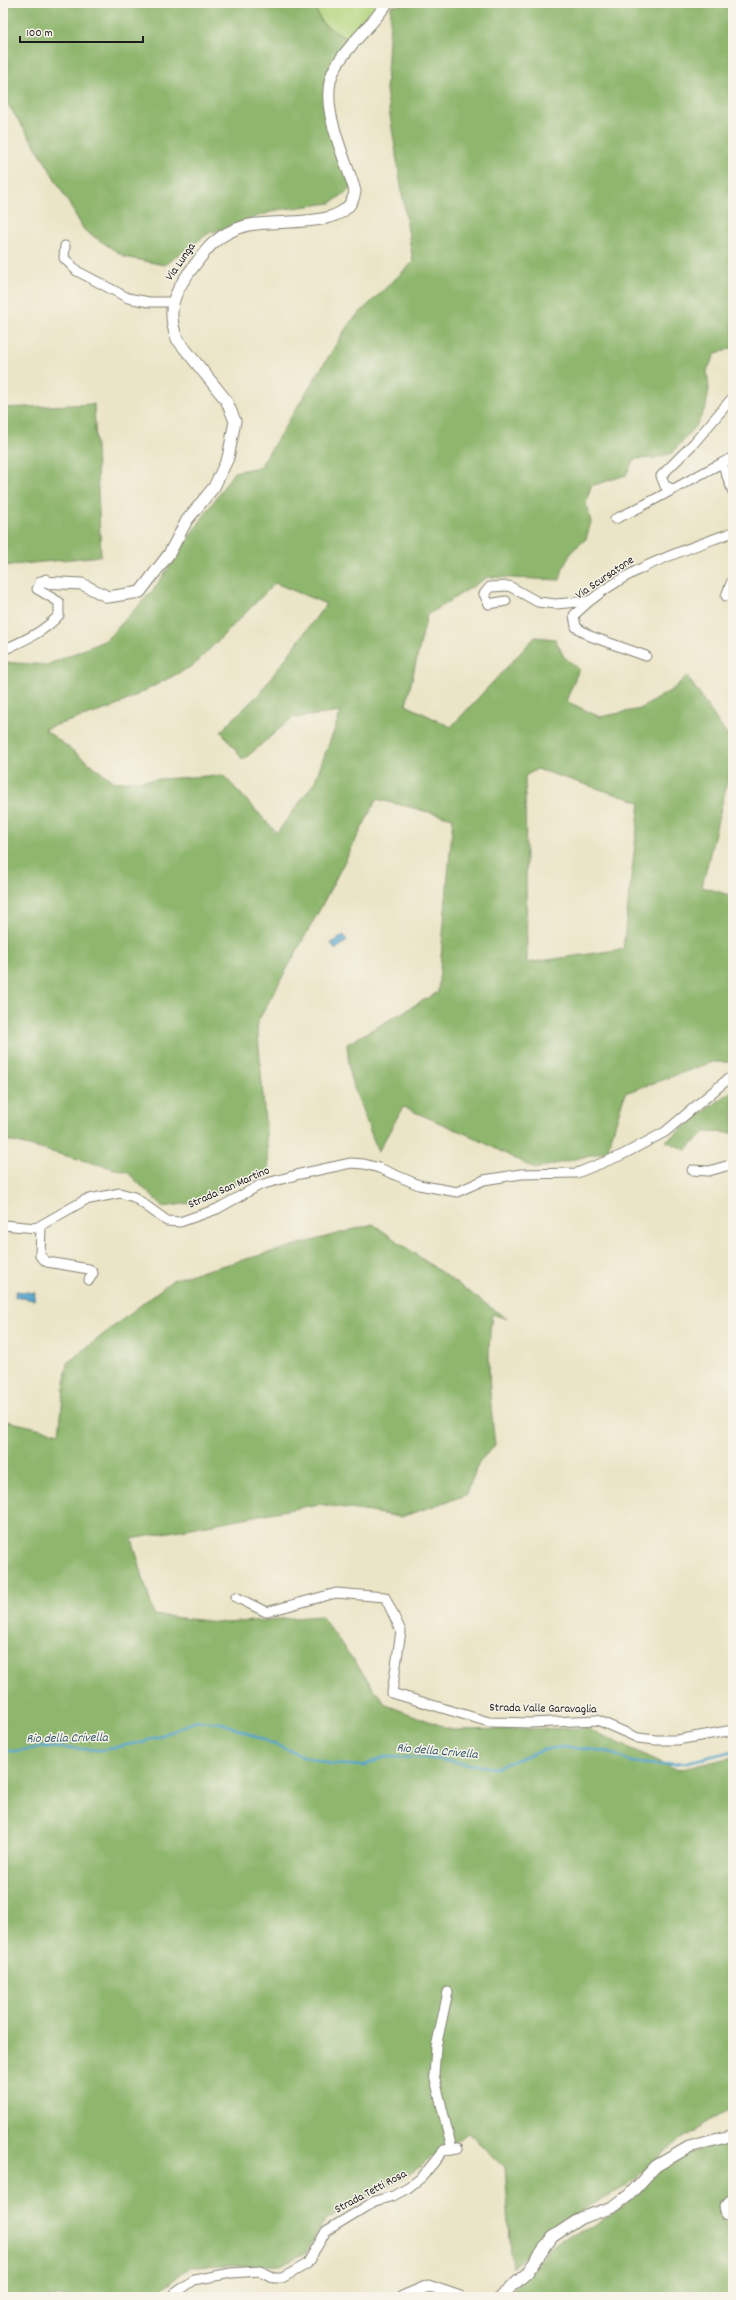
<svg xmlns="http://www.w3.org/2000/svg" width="736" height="2300" font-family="Dekko,sans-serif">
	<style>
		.green { fill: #b3d57e; stroke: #68784d }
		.forest { fill: #8eb66d; stroke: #556944; fill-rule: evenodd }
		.water { fill: #52a4cc; stroke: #376074 }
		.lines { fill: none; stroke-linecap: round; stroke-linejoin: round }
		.stream { stroke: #52a4cc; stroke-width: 2.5 }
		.minor-casing { stroke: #848072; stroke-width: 11 }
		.tertiary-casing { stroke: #848072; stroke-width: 13 }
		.minor { stroke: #fff; stroke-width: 9 }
		.tertiary { stroke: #fff; stroke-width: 11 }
		.labels { text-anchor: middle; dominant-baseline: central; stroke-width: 3; stroke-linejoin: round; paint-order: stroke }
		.street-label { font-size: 12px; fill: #1c1c1c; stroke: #f7f3e8 }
		.water-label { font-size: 13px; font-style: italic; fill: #34596b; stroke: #f7f3e8 }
	</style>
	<rect width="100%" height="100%" fill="#f7f3e8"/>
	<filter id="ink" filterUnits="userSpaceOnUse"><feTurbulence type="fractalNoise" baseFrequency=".025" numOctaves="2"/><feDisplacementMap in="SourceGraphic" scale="8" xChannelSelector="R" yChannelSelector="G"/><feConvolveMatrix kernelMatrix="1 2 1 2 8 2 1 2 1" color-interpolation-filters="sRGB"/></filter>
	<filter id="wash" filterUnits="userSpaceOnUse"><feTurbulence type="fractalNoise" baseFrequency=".012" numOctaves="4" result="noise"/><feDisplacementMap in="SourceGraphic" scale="16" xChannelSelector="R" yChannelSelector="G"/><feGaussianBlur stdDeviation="0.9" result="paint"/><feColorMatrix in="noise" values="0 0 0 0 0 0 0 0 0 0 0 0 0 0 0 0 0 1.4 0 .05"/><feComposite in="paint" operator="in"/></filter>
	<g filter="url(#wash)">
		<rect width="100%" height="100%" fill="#ebe5c7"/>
		<path class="green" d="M 313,3 L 373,3 L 376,8 L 349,41 L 322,23 Z"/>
		<g class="forest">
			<path d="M 3,3 L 313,3 L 322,23 L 349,41 L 326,92 L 352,188 L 331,203 L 277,210 L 209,233 L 164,265 L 125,257 L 84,230 L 43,158 L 3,97 Z"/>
			<path d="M 415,3 L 733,3 L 733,348 L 716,353 L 707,370 L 709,389 L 706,407 L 697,424 L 672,453 L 654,458 L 634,459 L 626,475 L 591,486 L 586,503 L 591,522 L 586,539 L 572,551 L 563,568 L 560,580 L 488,577 L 427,615 L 406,705 L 451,727 L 535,637 L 555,639 L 564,657 L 579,669 L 566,701 L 600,717 L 640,709 L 673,689 L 687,676 L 733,744 L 733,757 L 702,887 L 733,896 L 733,1062 L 713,1062 L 625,1093 L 607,1151 L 535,1169 L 473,1137 L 403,1107 L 378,1152 L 350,1077 L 347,1044 L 438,992 L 453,818 L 377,799 L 321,907 L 257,1023 L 269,1170 L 197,1202 L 163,1207 L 127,1172 L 3,1139 L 3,662 L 47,665 L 106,640 L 154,589 L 234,472 L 260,467 L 350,322 L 413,262 L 386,90 L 391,6 ZM 275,583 L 326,604 L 260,693 L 221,731 L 243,760 L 292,718 L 341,712 L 314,783 L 277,833 L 223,775 L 114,782 L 44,729 L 114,707 L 194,665 ZM 537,769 L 640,802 L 623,949 L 527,963 L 525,776 Z"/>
			<path d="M 94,404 L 101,556 L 3,566 L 3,408 Z"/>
			<path d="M 733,1090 L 733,1133 L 705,1132 L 686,1150 L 666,1141 Z"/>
			<path d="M 373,1224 L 507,1319 L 492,1314 C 486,1357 490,1402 495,1445 L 479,1462 L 466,1495 L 401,1517 L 319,1504 L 132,1539 L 154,1615 L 226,1623 L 321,1616 L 386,1705 L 453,1730 L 586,1728 L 678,1770 L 733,1757 L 733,2106 L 680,2140 L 623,2188 L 560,2222 L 512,2268 L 505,2167 L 468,2133 L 405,2177 L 325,2221 L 306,2253 L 280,2265 L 190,2267 L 151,2297 L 3,2297 L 3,1420 L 59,1433 L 67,1363 L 174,1279 Z"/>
			<path d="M 733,2139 L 733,2194 L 720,2207 L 721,2221 L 733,2225 L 733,2297 L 506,2297 L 559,2239 L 593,2227 L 635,2198 L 658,2169 L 693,2151 L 727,2143 Z"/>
		</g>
		<g class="water">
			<path d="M 344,935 L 347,941 L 335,950 L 331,943 Z"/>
			<path d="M 16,1291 L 35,1293 L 34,1300 L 15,1297 Z"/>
		</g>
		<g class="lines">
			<path class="stream" d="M 3,1751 L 16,1751 L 42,1747 L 103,1750 L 146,1741 L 173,1731 L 194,1721 L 222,1723 L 303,1756 L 331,1764 L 363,1766 L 385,1757 L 427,1758 L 495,1768 L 542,1750 L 563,1747 L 607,1751 L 631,1762 L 657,1765 L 687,1762 L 733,1751"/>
		</g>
	</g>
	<g filter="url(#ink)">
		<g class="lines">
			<g class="minor-casing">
				<g id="minor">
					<path d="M 65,246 L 64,258 L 77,271 L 128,298 L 149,302 L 173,302"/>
					<path d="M 733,457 L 722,463 L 733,492"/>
					<path d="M 673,489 L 665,486 L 661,476 L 694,443 L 733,397"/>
					<path d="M 615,519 C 652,503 686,481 722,463"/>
					<path d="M 726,596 L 733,578"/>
					<path d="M 506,601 L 489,604 L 484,594 L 490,587 L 509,586 L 538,602 L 556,604 L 589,601"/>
					<path d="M 3,650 C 23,641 44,632 59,615 L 59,602 L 37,589 L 41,582 L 46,579"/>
					<path d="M 646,656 L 590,636 L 576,627 L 574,615 C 620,570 674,554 733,532"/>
					<path d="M 692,1170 L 709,1171 L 733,1164"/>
					<path d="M 3,1225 L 36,1228 L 85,1200 L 120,1193 L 134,1197 L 167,1221 L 180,1222 L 217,1209 L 260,1185 L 300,1174 L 351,1163 L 364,1164 L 379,1168 L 419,1185 L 457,1192 L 484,1180 L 521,1174 L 577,1173 L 622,1155 L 665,1132 L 728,1079 L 733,1077"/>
					<path d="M 41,1227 L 40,1256 L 47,1262 L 89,1269 L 93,1273 L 89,1280"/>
					<path d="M 236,1597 L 266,1612 L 336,1593 L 385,1597 L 401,1631 L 392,1693 L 489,1722 L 531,1723 L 597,1720 L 638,1738 L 656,1740 L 677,1740 L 733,1730"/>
					<path d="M 448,1992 L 436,2047 L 434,2075 L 452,2149"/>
					<path d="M 170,2297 L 194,2280 L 231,2273 L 260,2271 L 274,2278 L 282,2278 L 293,2272 L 307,2264 L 326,2231 L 375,2201 L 393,2196 L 408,2188 L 422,2177 L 444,2150 L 458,2148"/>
				</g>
			</g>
			<g class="tertiary-casing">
				<g id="tertiary">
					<path d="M 41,582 L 82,584 L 108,597 L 140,592 L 169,554 L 187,520 L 214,487 L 228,458 L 235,421 L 226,400 L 177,339 C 167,312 172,296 188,274 C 206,250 214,235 245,226 C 274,217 350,233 355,191 C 345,156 316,102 335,68 C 348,44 372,26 387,3"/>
					<path d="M 733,2199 L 725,2206 L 727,2216 L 733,2217"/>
					<path d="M 402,2297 L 428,2286 L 460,2297"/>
					<path d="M 500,2297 L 527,2273 L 552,2237 L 581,2218 L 613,2207 L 629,2195 L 656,2166 L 689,2147 L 733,2135"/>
				</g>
			</g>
			<use href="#minor" class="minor"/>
			<use href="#tertiary" class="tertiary"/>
		</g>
	</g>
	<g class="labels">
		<g class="street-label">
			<text transform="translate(181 262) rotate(-55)">Via Lunga</text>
			<text transform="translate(605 578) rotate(-34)">Via Scursatone</text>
			<text transform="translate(229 1188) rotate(-24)">Strada San Martino</text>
			<text transform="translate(543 1709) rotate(1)">Strada Valle Garavaglia</text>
			<text transform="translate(371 2192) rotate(-28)">Strada Tetti Rosa</text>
		</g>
		<g class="water-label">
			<text transform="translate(67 1739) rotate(-1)">Rio della Crivella</text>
			<text transform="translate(437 1752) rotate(5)">Rio della Crivella</text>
		</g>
	</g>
	<rect width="736" height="2300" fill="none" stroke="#f7f3e8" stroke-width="16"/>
	<path d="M20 36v6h123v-6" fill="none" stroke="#1c1c1c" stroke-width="2"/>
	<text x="26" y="36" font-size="12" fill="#1c1c1c" stroke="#f7f3e8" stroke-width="3" paint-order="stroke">100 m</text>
</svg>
